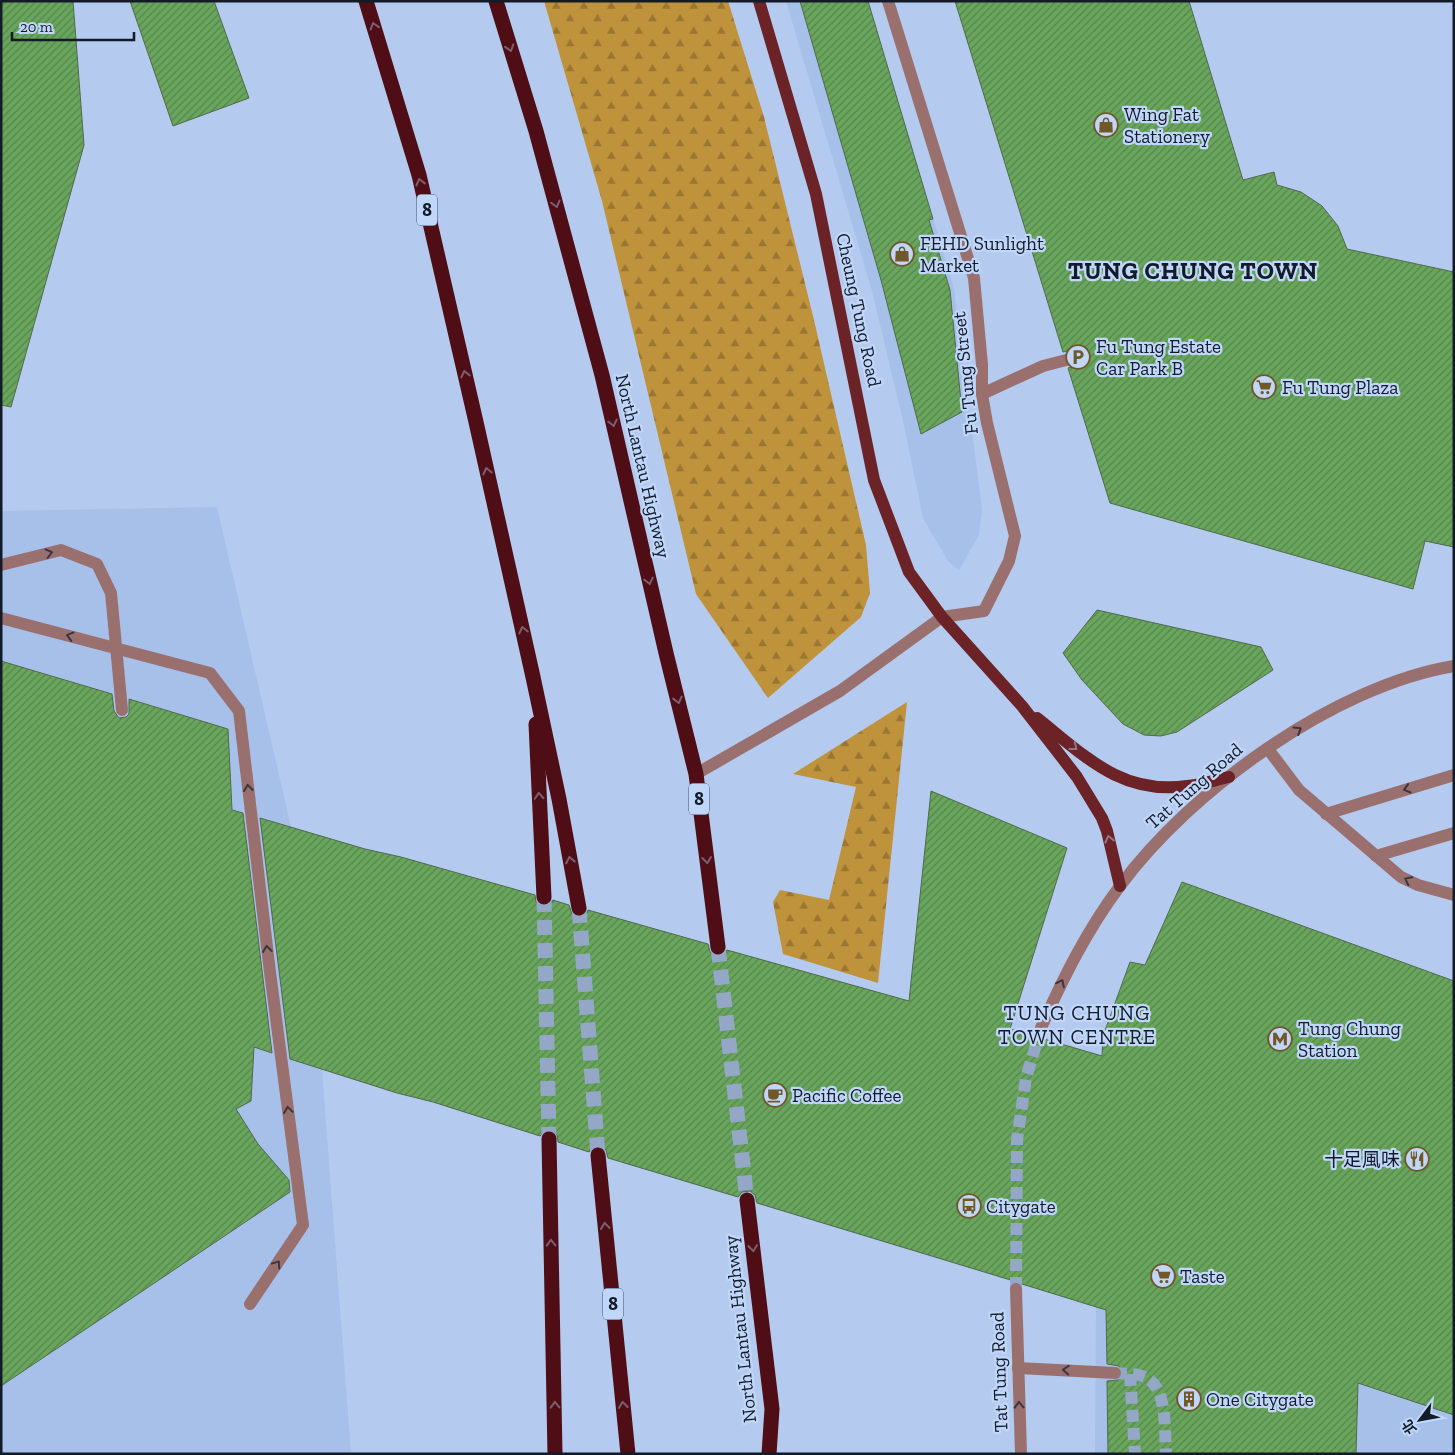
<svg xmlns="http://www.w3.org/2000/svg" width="1455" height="1455" font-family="'Zilla Slab','Noto Sans TC',serif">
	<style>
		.built { fill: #a6c0ea }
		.forest { fill: url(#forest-firs) }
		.building { fill: url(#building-hatch); stroke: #516a4c }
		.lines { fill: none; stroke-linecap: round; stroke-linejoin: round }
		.minor-tunnel { stroke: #94a7c6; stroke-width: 12; stroke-dasharray: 12 6; stroke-linecap: butt }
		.highway-tunnel { stroke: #94a7c6; stroke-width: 15; stroke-dasharray: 15 8; stroke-linecap: butt }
		.minor { stroke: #9a706f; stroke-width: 12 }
		.major { stroke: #6b2327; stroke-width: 12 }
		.highway { stroke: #4f0d15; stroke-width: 15 }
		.oneway { stroke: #7c5e71 }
		.oneway2 { stroke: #3c353d }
		.oneway3 { stroke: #917486 }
		.labels { text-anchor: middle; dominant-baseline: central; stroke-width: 4.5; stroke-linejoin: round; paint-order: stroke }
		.shield { fill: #c0d7fb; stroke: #475367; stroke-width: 1 }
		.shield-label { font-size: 18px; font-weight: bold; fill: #131b28 }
		.poi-label { font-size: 19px; fill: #131b28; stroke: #c0d7fb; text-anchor: start }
		.street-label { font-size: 19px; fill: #131b28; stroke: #c0d7fb }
		.quarter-label { font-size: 21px; letter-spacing: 1px; fill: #131b28; stroke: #c0d7fb }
		.district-label { font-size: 24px; font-weight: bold; letter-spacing: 1px; fill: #131b28; stroke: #c0d7fb }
	</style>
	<defs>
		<pattern id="forest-firs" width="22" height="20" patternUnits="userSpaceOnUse" patternTransform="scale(1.25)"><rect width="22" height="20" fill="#bf923c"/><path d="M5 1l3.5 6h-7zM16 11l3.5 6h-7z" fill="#9a7632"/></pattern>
		<pattern id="building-hatch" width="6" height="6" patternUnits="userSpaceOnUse" patternTransform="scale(1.25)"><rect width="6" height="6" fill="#69a55c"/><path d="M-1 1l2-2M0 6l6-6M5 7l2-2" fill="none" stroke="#55864c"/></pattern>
	</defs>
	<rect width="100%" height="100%" fill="#b4caee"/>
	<g class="built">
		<path d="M 786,1 L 868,1 L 954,288 L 982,510 L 979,535 L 959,570 L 948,561 L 923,518 L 903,421 L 872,291 Z"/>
		<path d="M 217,507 L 291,827 L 365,849 L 401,857 L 1102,1056 L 1454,1193 L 1454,1454 L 1095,1454 L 1096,1307 L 598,1155 L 433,1102 L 397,1093 L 322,1070 L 351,1454 L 1,1454 L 1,511 Z"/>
	</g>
	<g class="forest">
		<path d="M 544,1 L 728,1 L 764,117 L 813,316 L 866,545 L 870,593 L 861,617 L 768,698 L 696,594 L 602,201 Z"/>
		<path d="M 907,702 L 878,983 L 783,954 L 773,902 L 780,890 L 829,900 L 856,787 L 793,774 Z"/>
	</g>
	<g class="building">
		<path d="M 1,1 L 73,1 L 84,145 L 11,407 L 1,405 Z"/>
		<path d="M 130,1 L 214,1 L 249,98 L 173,126 Z"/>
		<path d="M 800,1 L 868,1 L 933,219 L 929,220 L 950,290 L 962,412 L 921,434 L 881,280 Z"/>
		<path d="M 955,1 L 1189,1 L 1243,180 L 1274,172 L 1277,185 L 1301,192 L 1322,206 L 1338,226 L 1347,249 L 1454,272 L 1454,547 L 1425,541 L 1413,589 L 1110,503 L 1068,368 L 1083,363 L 1086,359 L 1086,355 L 1080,349 L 1063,352 Z"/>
		<path d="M 1097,610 L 1261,647 L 1273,670 L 1177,732 L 1161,736 L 1144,735 L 1123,724 L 1082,680 L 1063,653 Z"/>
		<path d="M 1,661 L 112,694 L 114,711 L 119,718 L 126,717 L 129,714 L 129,699 L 228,729 L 232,810 L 243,813 L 272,1053 L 254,1047 L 251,1101 L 236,1109 L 258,1144 L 289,1180 L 290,1192 L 1,1386 Z"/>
		<path d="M 931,791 L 1067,848 L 1010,1029 L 1102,1056 L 1103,1036 L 1130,962 L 1145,965 L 1182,882 L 1454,981 L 1454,1415 L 1358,1383 L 1356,1454 L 1108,1454 L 1107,1381 L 1118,1380 L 1122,1378 L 1123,1373 L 1119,1366 L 1107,1364 L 1106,1310 L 1022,1284 L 1019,1282 L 1014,1281 L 757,1203 L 755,1195 L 750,1191 L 742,1192 L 738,1197 L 608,1158 L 606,1150 L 601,1146 L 593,1147 L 589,1152 L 558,1142 L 557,1135 L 553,1131 L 545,1131 L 540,1136 L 433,1102 L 397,1093 L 290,1059 L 260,818 L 365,849 L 401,857 L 535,895 L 536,902 L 540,905 L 549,905 L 553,900 L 569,905 L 572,914 L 576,917 L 585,915 L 588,910 L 708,944 L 710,952 L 715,956 L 723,955 L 727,950 L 909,1001 Z"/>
	</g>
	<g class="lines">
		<g class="minor-tunnel">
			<path d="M 1016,1289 L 1017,1140 L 1026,1078 L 1041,1028"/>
			<path d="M 1115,1373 C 1123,1374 1134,1373 1142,1376 C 1169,1384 1164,1431 1166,1454"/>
			<path d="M 1130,1374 L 1135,1454"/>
		</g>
		<g class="highway-tunnel">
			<path d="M 544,897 L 549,1139"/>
			<path d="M 579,908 L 598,1155"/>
			<path d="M 718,947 L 747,1200"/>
		</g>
		<g class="minor">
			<path d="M 982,394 L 1043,366 L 1078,357"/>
			<path d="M 1,565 L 61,550 L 97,564 L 111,593 L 122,710"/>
			<path d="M 1,618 L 210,673 L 239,711 L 270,972 L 303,1225 L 250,1304"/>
			<path d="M 1268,749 L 1299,790 L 1401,877 L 1418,885 L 1454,895"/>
			<path d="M 696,774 L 840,691 L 942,617 L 984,611 L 1009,561 L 1015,536 L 987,423 L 982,394 L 982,365 L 974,278 L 888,1"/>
			<path d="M 1326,814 L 1454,775"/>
			<path d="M 1376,856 L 1454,833"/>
			<path d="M 1041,1028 C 1063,978 1087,930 1120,886 C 1191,790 1334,686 1454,666"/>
			<path d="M 1016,1289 L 1021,1454"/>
			<path d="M 1018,1368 L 1115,1373"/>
		</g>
		<g class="major">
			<path d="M 759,1 L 816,194 L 874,480 L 909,572 L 942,617 L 1022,706 L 1077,777 L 1102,818 L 1107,831 L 1120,886"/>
			<path d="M 1037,718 C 1085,756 1121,795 1187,786 C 1201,785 1215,780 1229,777"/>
		</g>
		<g class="highway">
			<path d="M 366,1 L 419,175 L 476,422 L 533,677 L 559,799 L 579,908"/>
			<path d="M 496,1 L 536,131 L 602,375 L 666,653 L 696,774 L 718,947"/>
			<path d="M 536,724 L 544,897"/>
			<path d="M 549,1139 L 555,1454"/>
			<path d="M 598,1155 L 628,1454"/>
			<path d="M 747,1200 L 772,1409 L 769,1454"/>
		</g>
	</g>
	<defs><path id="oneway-chevron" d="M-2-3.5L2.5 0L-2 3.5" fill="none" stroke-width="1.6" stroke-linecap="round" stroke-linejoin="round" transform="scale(1.25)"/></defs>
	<g class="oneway">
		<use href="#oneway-chevron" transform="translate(374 26) rotate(-107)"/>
		<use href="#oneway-chevron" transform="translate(510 48) rotate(73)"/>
		<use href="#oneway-chevron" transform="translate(420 182) rotate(-104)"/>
		<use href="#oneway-chevron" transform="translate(556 204) rotate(75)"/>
		<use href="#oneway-chevron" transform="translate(465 374) rotate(-103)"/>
		<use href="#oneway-chevron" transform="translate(613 423) rotate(77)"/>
		<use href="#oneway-chevron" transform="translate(487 471) rotate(-103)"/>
		<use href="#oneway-chevron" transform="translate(649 581) rotate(77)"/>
		<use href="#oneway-chevron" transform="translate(523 630) rotate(-103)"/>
		<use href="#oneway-chevron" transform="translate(678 700) rotate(76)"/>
		<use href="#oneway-chevron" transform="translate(539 796) rotate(-93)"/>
		<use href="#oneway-chevron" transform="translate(570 860) rotate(-101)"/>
		<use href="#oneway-chevron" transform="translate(707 860) rotate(83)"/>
		<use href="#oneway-chevron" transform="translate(605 1226) rotate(-96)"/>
		<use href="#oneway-chevron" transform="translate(551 1243) rotate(-91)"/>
		<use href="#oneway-chevron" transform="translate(753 1248) rotate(83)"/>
		<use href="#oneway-chevron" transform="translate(555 1405) rotate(-91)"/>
		<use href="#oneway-chevron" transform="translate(623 1405) rotate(-96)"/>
	</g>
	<g class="oneway2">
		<use href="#oneway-chevron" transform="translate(49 553) rotate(-14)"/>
		<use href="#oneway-chevron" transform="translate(70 636) rotate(-165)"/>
		<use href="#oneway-chevron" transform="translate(1298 730) rotate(-32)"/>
		<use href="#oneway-chevron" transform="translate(248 788) rotate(-97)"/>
		<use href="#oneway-chevron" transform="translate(1407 789) rotate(163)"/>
		<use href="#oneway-chevron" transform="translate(1408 880) rotate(-154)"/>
		<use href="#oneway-chevron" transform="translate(267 949) rotate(-97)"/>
		<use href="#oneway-chevron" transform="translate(1061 983) rotate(-64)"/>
		<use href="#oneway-chevron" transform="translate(288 1110) rotate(-98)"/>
		<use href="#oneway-chevron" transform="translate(277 1264) rotate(-56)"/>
		<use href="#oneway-chevron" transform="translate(1066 1370) rotate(-177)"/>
		<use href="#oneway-chevron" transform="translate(1019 1405) rotate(-92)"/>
	</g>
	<g class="oneway3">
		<use href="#oneway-chevron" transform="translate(1074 747) rotate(38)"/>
		<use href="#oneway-chevron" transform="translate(1109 839) rotate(-104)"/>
	</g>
	<defs>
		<g id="shop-ring" transform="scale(1.25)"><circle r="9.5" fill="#c0d7fb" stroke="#715829" stroke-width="1.5"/><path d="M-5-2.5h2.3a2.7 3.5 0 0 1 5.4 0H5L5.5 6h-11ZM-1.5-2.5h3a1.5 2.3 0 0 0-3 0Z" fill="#715829"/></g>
		<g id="parking-ring" transform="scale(1.25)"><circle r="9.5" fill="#c0d7fb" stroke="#715829" stroke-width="1.5"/><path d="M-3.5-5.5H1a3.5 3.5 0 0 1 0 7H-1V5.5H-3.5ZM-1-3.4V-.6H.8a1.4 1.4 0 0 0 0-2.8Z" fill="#715829"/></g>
		<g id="supermarket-ring" transform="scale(1.25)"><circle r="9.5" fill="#c0d7fb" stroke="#715829" stroke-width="1.5"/><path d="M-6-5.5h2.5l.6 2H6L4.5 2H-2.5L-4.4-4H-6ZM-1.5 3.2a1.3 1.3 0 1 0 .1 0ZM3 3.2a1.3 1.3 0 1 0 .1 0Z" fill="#715829"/></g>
		<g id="metro-ring" transform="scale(1.25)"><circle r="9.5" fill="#c0d7fb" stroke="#715829" stroke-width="1.5"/><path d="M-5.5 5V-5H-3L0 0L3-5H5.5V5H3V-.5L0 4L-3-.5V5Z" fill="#715829"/></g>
		<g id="cafe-ring" transform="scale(1.25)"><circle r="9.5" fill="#c0d7fb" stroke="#715829" stroke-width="1.5"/><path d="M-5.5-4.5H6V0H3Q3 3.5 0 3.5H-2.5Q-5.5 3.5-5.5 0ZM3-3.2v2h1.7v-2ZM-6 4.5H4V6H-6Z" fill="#715829"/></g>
		<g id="restaurant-ring" transform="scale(1.25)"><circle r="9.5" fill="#c0d7fb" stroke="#715829" stroke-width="1.5"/><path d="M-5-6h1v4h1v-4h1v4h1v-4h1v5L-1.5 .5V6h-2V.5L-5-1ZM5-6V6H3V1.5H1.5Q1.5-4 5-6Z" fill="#715829"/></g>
		<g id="bus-ring" transform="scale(1.25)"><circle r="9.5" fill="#c0d7fb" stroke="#715829" stroke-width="1.5"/><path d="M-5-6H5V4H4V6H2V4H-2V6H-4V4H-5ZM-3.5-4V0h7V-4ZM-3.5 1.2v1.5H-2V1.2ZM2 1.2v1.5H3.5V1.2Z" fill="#715829"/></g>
		<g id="building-ring" transform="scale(1.25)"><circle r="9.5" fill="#c0d7fb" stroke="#715829" stroke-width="1.5"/><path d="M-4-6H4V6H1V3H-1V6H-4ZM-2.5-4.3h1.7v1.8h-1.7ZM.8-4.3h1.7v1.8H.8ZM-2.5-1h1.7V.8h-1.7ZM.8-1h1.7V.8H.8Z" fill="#715829"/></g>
	</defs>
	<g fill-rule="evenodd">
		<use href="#shop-ring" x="1106" y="125"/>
		<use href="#shop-ring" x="902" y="254"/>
		<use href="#parking-ring" x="1078" y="357"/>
		<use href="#supermarket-ring" x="1264" y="387"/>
		<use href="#metro-ring" x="1280" y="1039"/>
		<use href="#cafe-ring" x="775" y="1095"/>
		<use href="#restaurant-ring" x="1417" y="1159"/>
		<use href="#bus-ring" x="969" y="1206"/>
		<use href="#supermarket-ring" x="1163" y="1276"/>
		<use href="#building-ring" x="1189" y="1399"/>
	</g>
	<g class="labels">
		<g class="shield">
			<rect x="417" y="194.5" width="20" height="31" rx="4"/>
			<rect x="689" y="783.5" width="20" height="31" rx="4"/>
			<rect x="603" y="1288.5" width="20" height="31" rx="4"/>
		</g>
		<g class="shield-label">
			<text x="427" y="210">8</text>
			<text x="699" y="799">8</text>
			<text x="613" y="1304">8</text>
		</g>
		<g class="poi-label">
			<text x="1124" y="114">Wing Fat<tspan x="1124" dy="22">Stationery</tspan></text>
			<text x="920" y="243">FEHD Sunlight<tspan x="920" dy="22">Market</tspan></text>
			<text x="1096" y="346">Fu Tung Estate<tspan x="1096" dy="22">Car Park B</tspan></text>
			<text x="1282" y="387">Fu Tung Plaza</text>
			<text x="1298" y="1028">Tung Chung<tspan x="1298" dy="22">Station</tspan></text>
			<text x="792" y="1095">Pacific Coffee</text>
			<text x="1400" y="1159" text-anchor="end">十足風味</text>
			<text x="986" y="1206">Citygate</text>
			<text x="1180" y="1276">Taste</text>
			<text x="1206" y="1399">One Citygate</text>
		</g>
		<g class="street-label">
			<text transform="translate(859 310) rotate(78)">Cheung Tung Road</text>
			<text transform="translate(965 373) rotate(-96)">Fu Tung Street</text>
			<text transform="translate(643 466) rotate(77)">North Lantau Highway</text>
			<text transform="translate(1194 786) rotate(-41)">Tat Tung Road</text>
			<text transform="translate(740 1329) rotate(-96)">North Lantau Highway</text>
			<text transform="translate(999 1372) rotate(-92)">Tat Tung Road</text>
		</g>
		<g class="quarter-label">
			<text x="1077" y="1012">TUNG CHUNG<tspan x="1077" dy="24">TOWN CENTRE</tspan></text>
		</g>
		<g class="district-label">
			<text x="1193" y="270">TUNG CHUNG TOWN</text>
		</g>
	</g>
	<rect width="1455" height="1455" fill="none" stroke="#131b28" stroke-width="5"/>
	<g transform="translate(1420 1420) rotate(238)" stroke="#c0d7fb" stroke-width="4" paint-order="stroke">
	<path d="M0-4L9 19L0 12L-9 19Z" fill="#131b28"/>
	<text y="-8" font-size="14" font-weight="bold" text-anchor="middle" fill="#131b28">北</text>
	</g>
	<path d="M12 32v8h122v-8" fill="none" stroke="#131b28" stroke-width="2.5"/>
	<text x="20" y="32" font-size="15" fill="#131b28" stroke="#c0d7fb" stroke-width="4" paint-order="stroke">20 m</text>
</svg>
